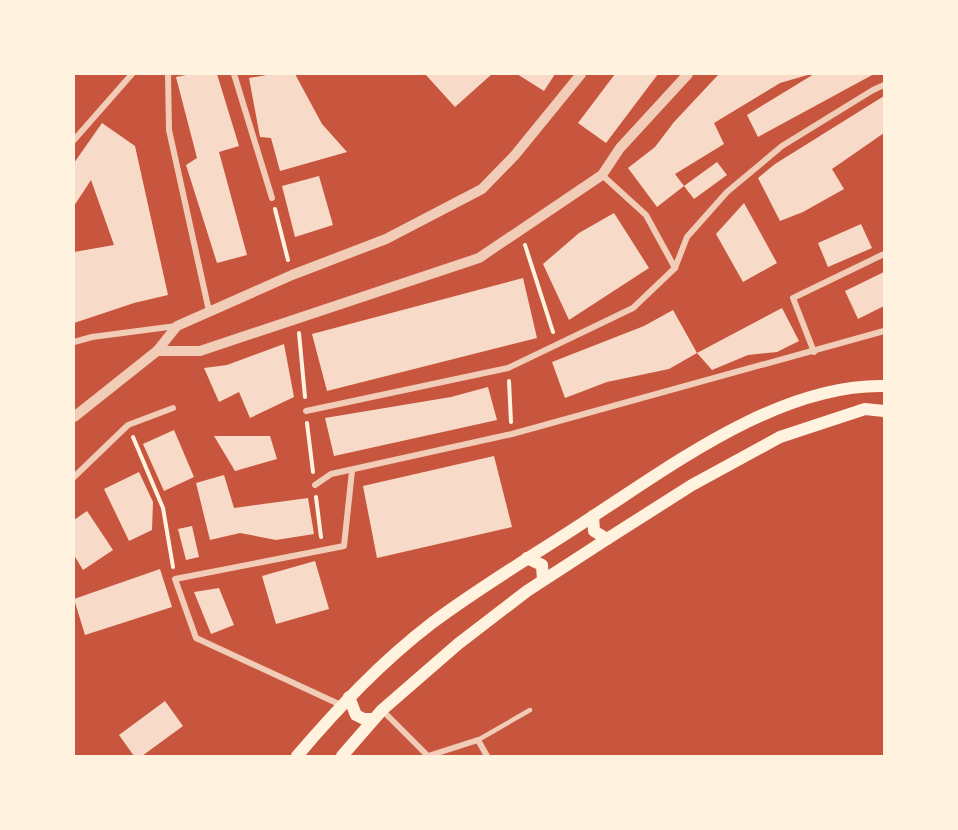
<svg xmlns="http://www.w3.org/2000/svg" width="958" height="830" font-family="'Source Sans 3',sans-serif">
	<style>
		.building { fill: #f7dbc8 }
		.lines { fill: none; stroke-linecap: round; stroke-linejoin: round }
		.path { stroke: #fff3e0; stroke-width: 4 }
		.service { stroke: #f1ccb7; stroke-width: 4.5 }
		.minor { stroke: #f1ccb7; stroke-width: 6 }
		.tertiary { stroke: #f1ccb7; stroke-width: 10 }
		.secondary { stroke: #fff3e0; stroke-width: 12 }
	</style>
	<rect width="100%" height="100%" fill="#c8553d"/>
	<g class="building">
		<path d="M 191,74 L 217,74 L 239,146 L 219,152 L 247,255 L 217,263 L 186,165 L 197,158 L 176,77 Z"/>
		<path d="M 272,74 L 295,74 L 322,124 L 347,152 L 280,171 L 271,138 L 260,137 L 249,78 Z"/>
		<path d="M 425,74 L 492,74 L 455,107 Z"/>
		<path d="M 517,74 L 555,74 L 544,91 Z"/>
		<path d="M 615,74 L 658,74 L 606,143 L 578,123 Z"/>
		<path d="M 719,74 L 811,74 L 780,83 L 714,123 L 724,144 L 675,174 L 684,186 L 717,162 L 727,175 L 694,199 L 684,186 L 657,207 L 628,168 L 655,147 L 674,122 Z"/>
		<path d="M 814,74 L 874,74 L 758,137 L 747,115 Z"/>
		<path d="M 884,96 L 884,133 L 832,169 L 844,189 L 803,212 L 780,221 L 758,178 L 775,164 Z"/>
		<path d="M 102,123 L 135,146 L 168,295 L 134,303 L 74,323 L 74,252 L 114,245 L 91,180 L 74,206 L 74,163 Z"/>
		<path d="M 319,176 L 333,225 L 295,237 L 282,186 Z"/>
		<path d="M 744,203 L 777,263 L 743,282 L 716,234 Z"/>
		<path d="M 614,213 L 649,268 L 569,320 L 543,264 L 579,233 Z"/>
		<path d="M 861,224 L 872,248 L 828,267 L 818,243 Z"/>
		<path d="M 884,272 L 884,306 L 858,319 L 845,291 Z"/>
		<path d="M 523,278 L 537,338 L 327,391 L 312,334 Z"/>
		<path d="M 782,308 L 799,341 L 777,352 L 748,355 L 712,370 L 697,353 Z"/>
		<path d="M 673,310 L 697,353 L 669,369 L 607,382 L 565,398 L 552,362 L 644,326 Z"/>
		<path d="M 284,344 L 294,397 L 250,418 L 239,392 L 219,402 L 204,368 L 227,365 Z"/>
		<path d="M 488,387 L 497,420 L 334,456 L 325,418 L 451,397 Z"/>
		<path d="M 174,430 L 194,477 L 164,491 L 143,444 Z"/>
		<path d="M 214,436 L 270,436 L 277,459 L 235,471 Z"/>
		<path d="M 494,456 L 512,527 L 377,558 L 363,486 Z"/>
		<path d="M 139,472 L 153,502 L 152,530 L 129,541 L 104,489 Z"/>
		<path d="M 224,475 L 234,508 L 308,498 L 314,534 L 276,540 L 240,533 L 210,540 L 196,483 Z"/>
		<path d="M 87,511 L 113,550 L 83,570 L 74,555 L 74,520 Z"/>
		<path d="M 192,526 L 199,557 L 186,560 L 178,529 Z"/>
		<path d="M 315,561 L 329,609 L 276,624 L 262,576 Z"/>
		<path d="M 160,569 L 172,607 L 85,635 L 74,599 Z"/>
		<path d="M 219,588 L 234,625 L 211,634 L 194,592 Z"/>
		<path d="M 165,701 L 183,726 L 142,756 L 134,756 L 119,735 Z"/>
	</g>
	<g class="lines">
		<g class="path">
			<path d="M 275,209 L 288,260"/>
			<path d="M 525,245 L 553,332"/>
			<path d="M 299,333 L 305,397"/>
			<path d="M 509,381 L 511,422"/>
			<path d="M 307,423 L 313,472"/>
			<path d="M 133,437 L 163,508 L 173,567"/>
			<path d="M 316,497 L 321,537"/>
		</g>
		<path class="service" d="M 478,740 L 530,710"/>
		<g class="minor">
			<path d="M 168,74 L 169,130 L 209,311"/>
			<path d="M 234,74 L 272,198"/>
			<path d="M 74,140 L 132,74"/>
			<path d="M 602,175 L 646,215 L 675,268 L 687,237 L 727,192 L 782,146 L 873,90 L 884,85"/>
			<path d="M 74,342 L 92,337 L 176,326"/>
			<path d="M 814,352 L 793,298 L 884,254"/>
			<path d="M 306,411 L 508,368 L 633,308 L 675,268"/>
			<path d="M 74,477 L 128,425 L 173,408"/>
			<path d="M 315,485 L 331,474 L 512,434 L 884,331"/>
			<path d="M 341,705 L 196,638 L 175,579 L 344,546 L 352,471"/>
			<path d="M 382,710 L 428,756 L 478,740 L 487,756"/>
		</g>
		<g class="tertiary">
			<path d="M 157,351 L 200,351 L 479,258 L 602,175 L 620,148 L 688,74"/>
			<path d="M 74,417 L 157,351 L 177,326 L 292,275 L 386,239 L 482,189 L 515,155 L 581,74"/>
		</g>
		<g class="secondary">
			<path d="M 593,516 L 594,531 L 607,539"/>
			<path d="M 527,558 L 542,565 L 543,580"/>
			<path d="M 349,697 L 356,715 L 364,719 L 374,719"/>
			<path d="M 297,756 C 338,708 381,662 432,623 C 484,584 541,551 595,515 C 678,461 782,384 884,386"/>
			<path d="M 342,756 L 382,710 L 458,644 L 527,591 L 607,539 L 692,485 L 780,437 L 865,409 L 884,411"/>
		</g>
	</g>
	<rect width="958" height="830" fill="none" stroke="#fff3e0" stroke-width="150"/>
</svg>
